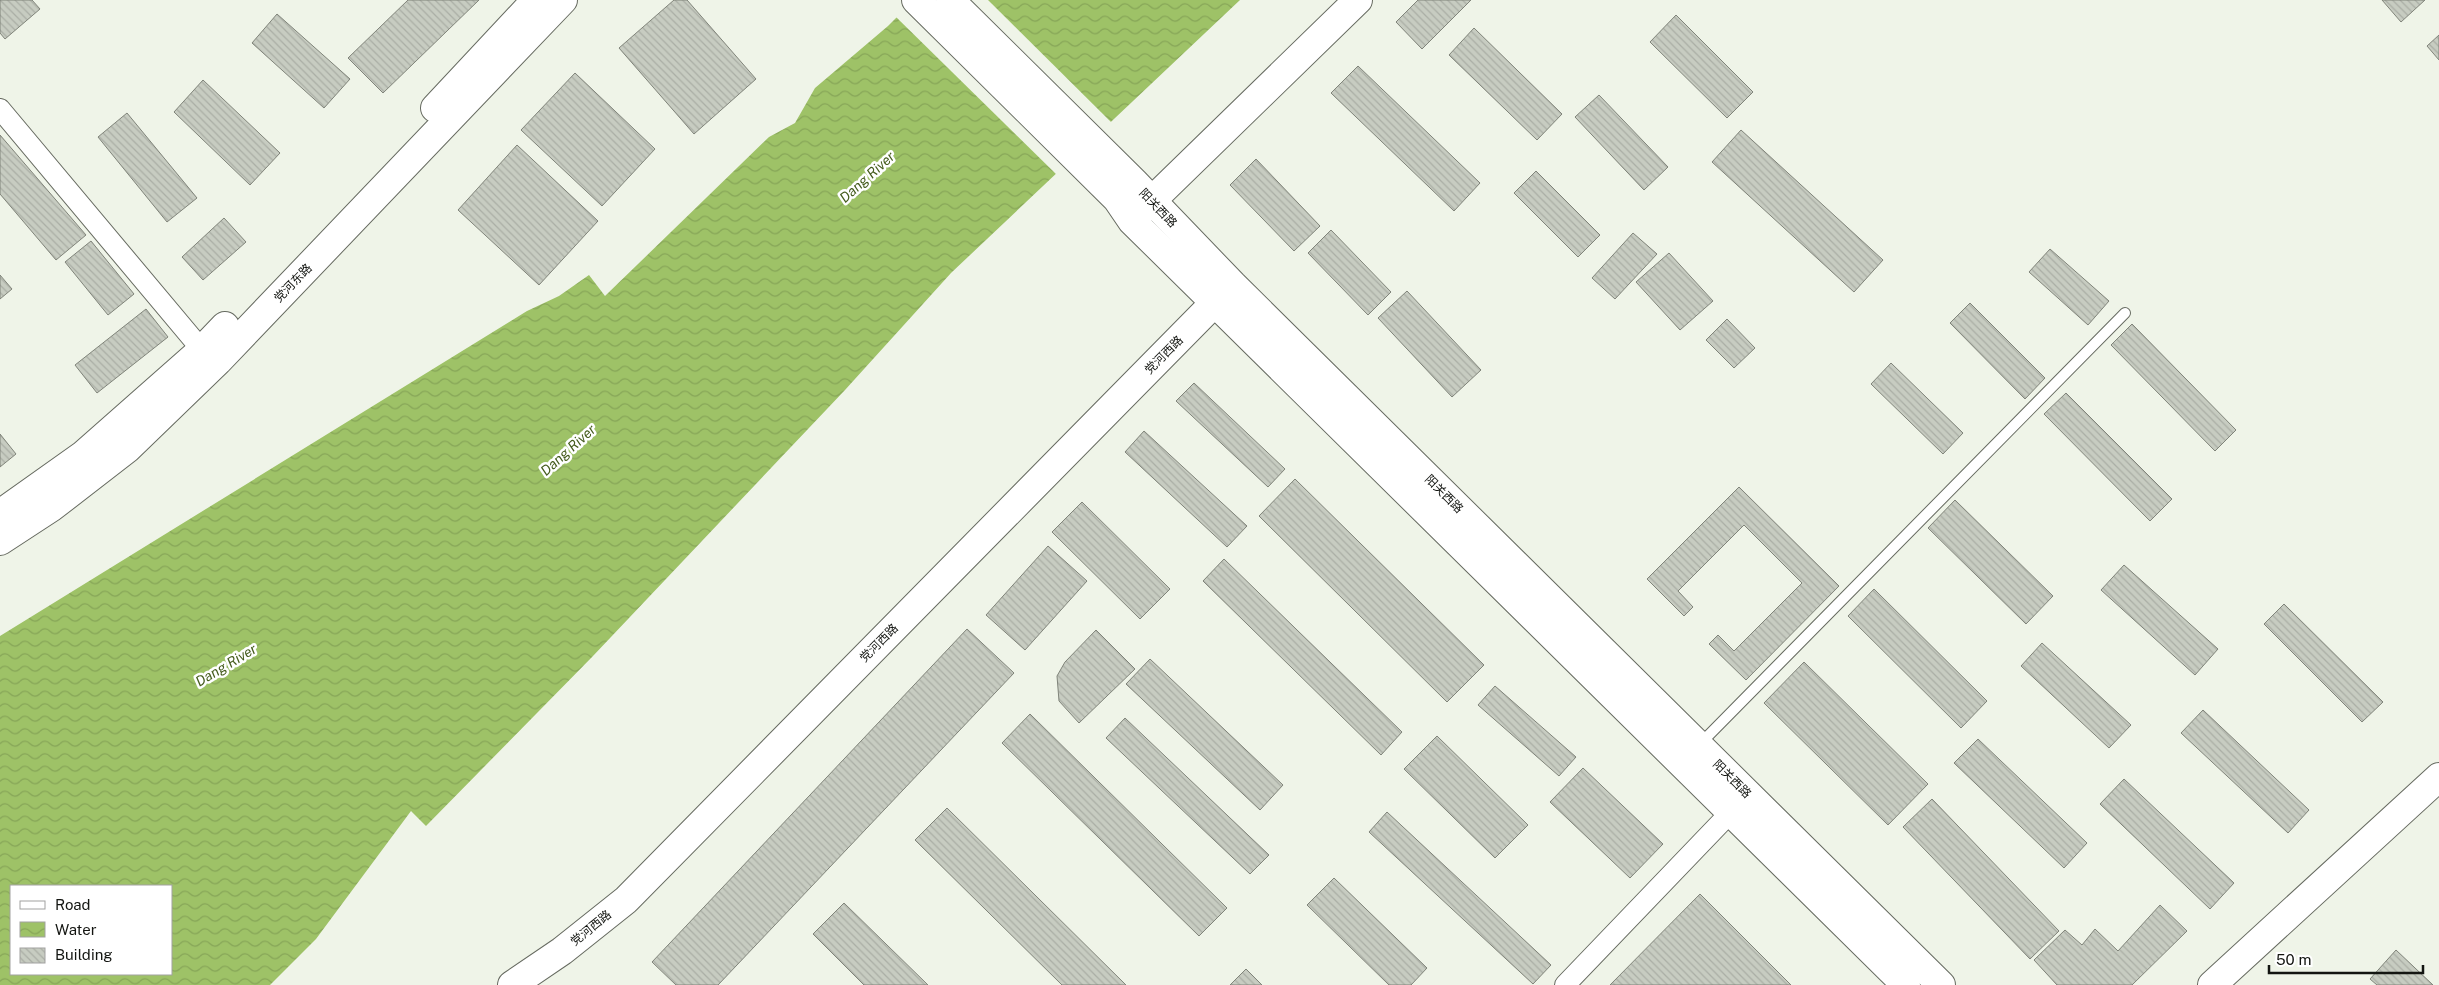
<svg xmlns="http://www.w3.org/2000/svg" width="2439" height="985" font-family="'Public Sans','Noto Sans SC',sans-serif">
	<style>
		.water { fill: url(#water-waves); fill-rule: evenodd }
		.pier { fill: #eff4e8 }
		.building { fill: url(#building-back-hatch); stroke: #80847a }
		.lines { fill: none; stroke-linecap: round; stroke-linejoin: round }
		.lane-casing { stroke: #666a60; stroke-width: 12 }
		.street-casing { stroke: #666a60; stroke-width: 22 }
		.secondary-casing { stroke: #666a60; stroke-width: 30 }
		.highway-casing { stroke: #666a60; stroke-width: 30 }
		.lane { stroke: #fff; stroke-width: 10 }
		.street { stroke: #fff; stroke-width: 20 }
		.secondary { stroke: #fff; stroke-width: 28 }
		.highway { stroke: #fff; stroke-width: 28 }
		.labels { text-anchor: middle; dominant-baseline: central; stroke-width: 5; stroke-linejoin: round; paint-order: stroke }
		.street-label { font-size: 12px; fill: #131511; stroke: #fff }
		.water-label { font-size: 14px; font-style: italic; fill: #455c1d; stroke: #fff }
	</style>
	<defs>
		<pattern id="water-waves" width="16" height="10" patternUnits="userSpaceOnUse" patternTransform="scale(1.25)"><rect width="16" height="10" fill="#9ec267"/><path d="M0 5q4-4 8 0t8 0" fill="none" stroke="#87a658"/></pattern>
		<pattern id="building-back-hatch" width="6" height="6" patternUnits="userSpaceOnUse" patternTransform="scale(1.25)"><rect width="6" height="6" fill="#c7ccc1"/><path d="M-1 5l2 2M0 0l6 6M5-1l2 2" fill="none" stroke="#aaaea5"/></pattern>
	</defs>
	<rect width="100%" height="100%" fill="#eff4e8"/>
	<path class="water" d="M 914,0 L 1240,0 L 951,273 L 845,390 L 593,656 L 426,826 L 411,811 L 316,939 L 270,985 L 0,985 L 0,636 L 527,311 L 559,296 L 589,275 L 605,296 L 769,137 L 795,123 L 815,88 L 888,26 ZM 11,886 L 171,886 L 171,974 L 11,974 Z"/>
	<path class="pier" d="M 910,0 L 988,0 L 1113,124 L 1058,176 L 895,16 Z"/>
	<g class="building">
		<path d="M 0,0 L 32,0 L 40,9 L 5,39 L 0,33 Z"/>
		<path d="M 408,0 L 479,0 L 383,93 L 348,58 Z"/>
		<path d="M 674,0 L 687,0 L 756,79 L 694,134 L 619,48 Z"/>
		<path d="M 1418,0 L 1471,0 L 1422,49 L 1396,22 Z"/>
		<path d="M 2382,0 L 2425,0 L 2401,22 Z"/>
		<path d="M 277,14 L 350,79 L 324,108 L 252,43 Z"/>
		<path d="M 1676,15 L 1753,92 L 1727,118 L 1650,42 Z"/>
		<path d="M 1474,28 L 1562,114 L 1537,140 L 1449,55 Z"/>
		<path d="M 2439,35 L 2439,60 L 2427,46 Z"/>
		<path d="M 1358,66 L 1480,183 L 1454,211 L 1331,93 Z"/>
		<path d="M 575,73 L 655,149 L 602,206 L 521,130 Z"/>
		<path d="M 203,80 L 280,153 L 250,185 L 174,112 Z"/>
		<path d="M 1599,95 L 1668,167 L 1644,190 L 1575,117 Z"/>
		<path d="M 127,113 L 197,198 L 167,222 L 98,137 Z"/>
		<path d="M 1741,130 L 1883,260 L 1854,292 L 1712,162 Z"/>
		<path d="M 0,135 L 86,235 L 56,260 L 0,194 Z"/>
		<path d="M 517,145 L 598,221 L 539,285 L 458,210 Z"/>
		<path d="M 1256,159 L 1320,226 L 1294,251 L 1230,185 Z"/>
		<path d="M 1536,171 L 1600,235 L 1578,257 L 1514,193 Z"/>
		<path d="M 224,218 L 246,242 L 203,280 L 182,257 Z"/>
		<path d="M 1331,230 L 1391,292 L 1368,315 L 1308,253 Z"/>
		<path d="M 1633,233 L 1657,254 L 1615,299 L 1592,278 Z"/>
		<path d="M 91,241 L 134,294 L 108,315 L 65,262 Z"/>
		<path d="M 2050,249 L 2109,301 L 2088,325 L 2029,272 Z"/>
		<path d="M 1669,253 L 1713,301 L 1680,330 L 1636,282 Z"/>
		<path d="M 0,275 L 12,289 L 0,299 Z"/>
		<path d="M 1407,291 L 1481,370 L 1452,397 L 1378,318 Z"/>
		<path d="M 1970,303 L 2045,378 L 2025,399 L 1950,323 Z"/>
		<path d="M 146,309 L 168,337 L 97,393 L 75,365 Z"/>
		<path d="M 1727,319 L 1755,348 L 1734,368 L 1706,340 Z"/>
		<path d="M 2132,324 L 2236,430 L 2215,451 L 2111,345 Z"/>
		<path d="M 1891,363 L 1963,433 L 1943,454 L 1871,384 Z"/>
		<path d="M 1194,383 L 1285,469 L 1268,487 L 1176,401 Z"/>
		<path d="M 2066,393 L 2172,499 L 2150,521 L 2044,414 Z"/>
		<path d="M 1144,431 L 1247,526 L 1227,547 L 1125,452 Z"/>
		<path d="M 0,434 L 16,454 L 0,467 Z"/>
		<path d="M 1295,479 L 1484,665 L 1447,702 L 1259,516 Z"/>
		<path d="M 1739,487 L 1839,586 L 1746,680 L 1709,644 L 1718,635 L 1734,651 L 1802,583 L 1744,525 L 1678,591 L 1693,607 L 1684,616 L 1647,579 Z"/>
		<path d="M 1955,500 L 2053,596 L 2026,624 L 1928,528 Z"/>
		<path d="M 1082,502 L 1170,589 L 1140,619 L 1052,532 Z"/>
		<path d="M 1048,546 L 1087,581 L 1025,650 L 986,615 Z"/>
		<path d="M 1224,559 L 1402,732 L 1381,755 L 1203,581 Z"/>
		<path d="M 2124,565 L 2218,649 L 2195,675 L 2101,590 Z"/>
		<path d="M 1874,589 L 1987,701 L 1961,728 L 1848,616 Z"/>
		<path d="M 2284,604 L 2383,702 L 2362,722 L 2264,624 Z"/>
		<path d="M 967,629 L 1014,673 L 718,985 L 676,985 L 652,962 Z"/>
		<path d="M 1096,630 L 1135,669 L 1079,723 L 1059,701 L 1057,676 L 1065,662 Z"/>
		<path d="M 2042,643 L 2131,725 L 2109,748 L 2021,666 Z"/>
		<path d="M 1150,659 L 1283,785 L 1260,810 L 1126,684 Z"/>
		<path d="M 1804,662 L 1928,784 L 1888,825 L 1764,703 Z"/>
		<path d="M 1495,686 L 1576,757 L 1559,776 L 1478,705 Z"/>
		<path d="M 2203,710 L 2309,810 L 2288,833 L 2181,733 Z"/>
		<path d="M 1030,714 L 1227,908 L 1199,936 L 1002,743 Z"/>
		<path d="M 1125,718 L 1269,855 L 1250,874 L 1106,738 Z"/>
		<path d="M 1437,736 L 1528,825 L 1495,858 L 1404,769 Z"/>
		<path d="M 1978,739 L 2087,843 L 2064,868 L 1954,763 Z"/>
		<path d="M 1583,768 L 1663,844 L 1630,878 L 1550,802 Z"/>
		<path d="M 2124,779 L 2234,883 L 2210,909 L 2100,804 Z"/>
		<path d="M 1932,799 L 2059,931 L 2030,959 L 1903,827 Z"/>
		<path d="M 947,808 L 1126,985 L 1062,985 L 915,840 Z"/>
		<path d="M 1387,812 L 1551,965 L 1533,984 L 1369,832 Z"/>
		<path d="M 1334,878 L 1427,968 L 1411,985 L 1389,985 L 1307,905 Z"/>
		<path d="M 1700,894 L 1791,985 L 1610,985 Z"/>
		<path d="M 844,903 L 928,985 L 864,985 L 813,934 Z"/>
		<path d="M 2160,905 L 2187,931 L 2132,985 L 2057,985 L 2034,960 L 2065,930 L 2082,945 L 2095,929 L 2118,951 Z"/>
		<path d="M 2396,950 L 2433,985 L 2377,985 L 2370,979 Z"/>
		<path d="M 1246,969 L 1262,985 L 1230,985 Z"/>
	</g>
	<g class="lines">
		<g class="lane-casing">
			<path id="lane" d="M 1700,744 L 2125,313"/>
		</g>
		<g class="street-casing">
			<g id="street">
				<path d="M 0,109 L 202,350 L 213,357"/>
				<path d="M 1565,985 L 1731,812"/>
			</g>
		</g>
		<g class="secondary-casing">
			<g id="secondary">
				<path d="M 435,108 L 536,0"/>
				<path d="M 1135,217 L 1358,0"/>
				<path d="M 0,514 L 83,455 L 202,350 L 225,326"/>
				<path d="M 0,541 L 52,507 L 127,449 L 218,361 L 563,0"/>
				<path d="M 512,985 L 562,951 L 626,900 L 1231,286"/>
				<path d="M 2212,985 L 2439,777"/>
			</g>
		</g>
		<g class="highway-casing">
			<g id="highway">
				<path d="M 916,0 L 1117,199 L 1132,221 L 1906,985"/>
				<path d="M 950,0 L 1134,182 L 1233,285 L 1941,985"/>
			</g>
		</g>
		<use href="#lane" class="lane"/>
		<use href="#street" class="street"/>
		<use href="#secondary" class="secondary"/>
		<use href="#highway" class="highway"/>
	</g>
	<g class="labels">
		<g class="street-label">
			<text transform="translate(1158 208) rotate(46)">阳关西路</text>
			<text transform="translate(293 283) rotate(-46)">党河东路</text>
			<text transform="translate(1164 355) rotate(-45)">党河西路</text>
			<text transform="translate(1444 494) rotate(45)">阳关西路</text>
			<text transform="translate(879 643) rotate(-45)">党河西路</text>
			<text transform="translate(1732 779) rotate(45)">阳关西路</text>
			<text transform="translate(591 928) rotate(-39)">党河西路</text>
		</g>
		<g class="water-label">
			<text transform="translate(867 177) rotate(-42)">Dang River</text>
			<text transform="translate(568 450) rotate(-42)">Dang River</text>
			<text transform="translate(226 665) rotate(-31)">Dang River</text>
		</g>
	</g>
	<rect x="10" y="885" width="162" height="90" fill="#ffffff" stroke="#a1a1a0"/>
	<rect x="20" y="901" width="25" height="8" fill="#ffffff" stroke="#a1a1a0"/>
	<text x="55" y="910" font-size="15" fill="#131511">Road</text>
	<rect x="20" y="922" width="25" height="15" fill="url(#water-waves)" stroke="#a1a1a0"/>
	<text x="55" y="935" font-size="15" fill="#131511">Water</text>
	<rect x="20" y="948" width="25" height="15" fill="url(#building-back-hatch)" stroke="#a1a1a0"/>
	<text x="55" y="960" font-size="15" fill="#131511">Building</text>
	<path d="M2269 965v8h154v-8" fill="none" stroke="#131511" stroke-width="2.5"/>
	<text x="2276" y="965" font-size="15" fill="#131511" stroke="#ffffff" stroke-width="4" paint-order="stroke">50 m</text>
</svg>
